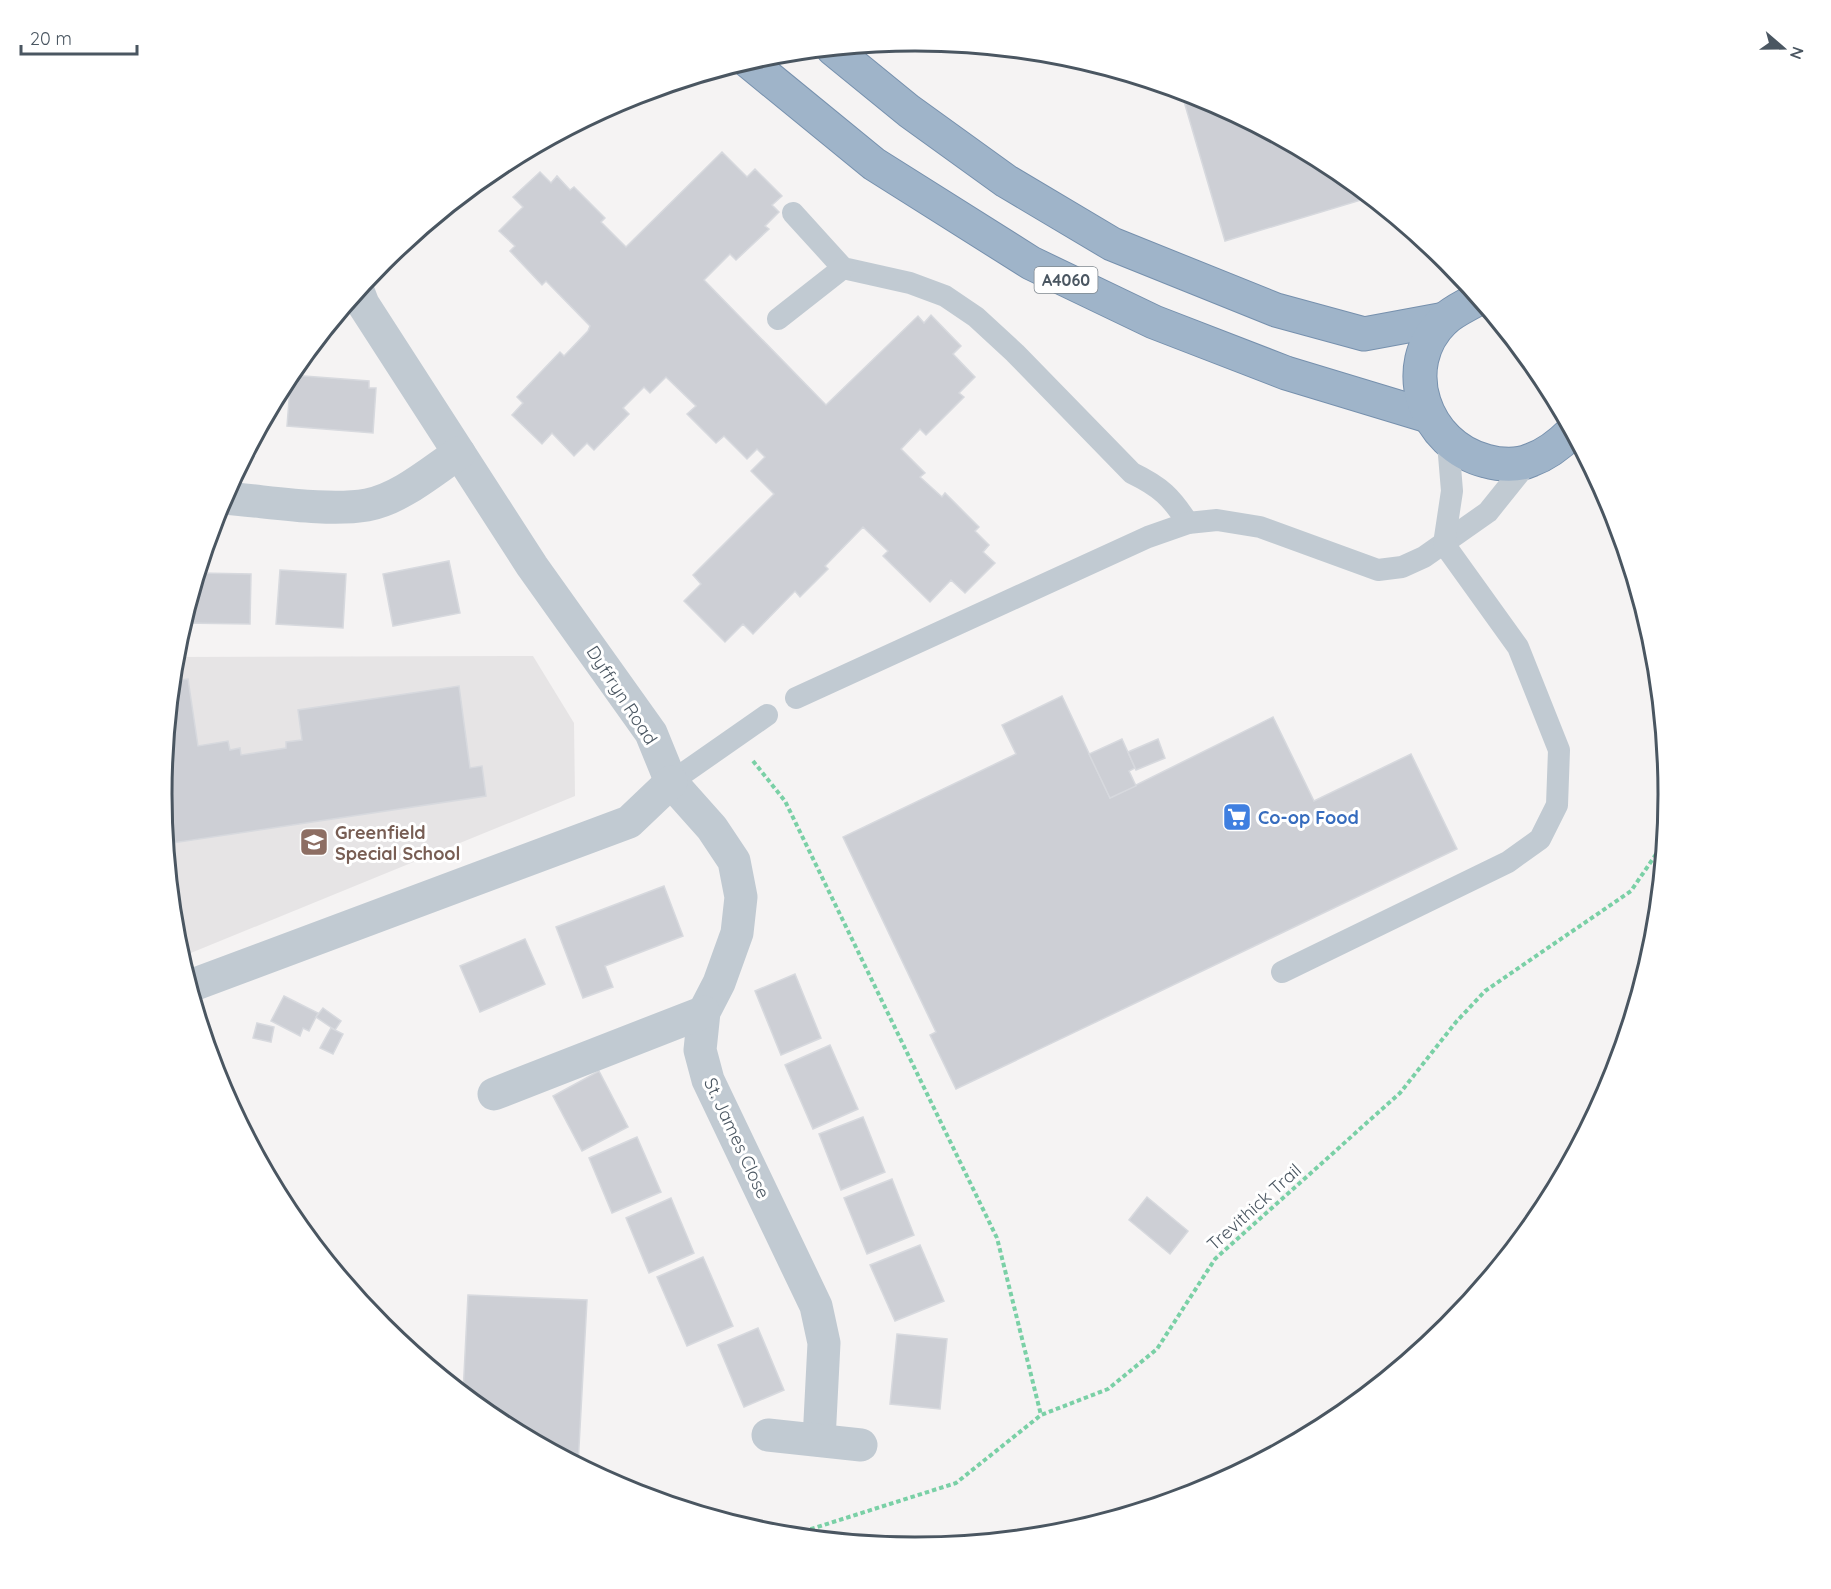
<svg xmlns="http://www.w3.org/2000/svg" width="1831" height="1589" font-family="Quicksand,sans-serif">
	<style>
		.education { fill: #e6e4e5 }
		.building { fill: #cdcfd5; stroke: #d7d9de; stroke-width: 1.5 }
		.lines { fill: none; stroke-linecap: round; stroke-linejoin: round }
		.trunk-casing { stroke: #7690ad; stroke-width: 35 }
		.path { stroke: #7ad0a6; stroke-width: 4; stroke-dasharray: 4.5 3; stroke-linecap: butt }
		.service { stroke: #c1cad2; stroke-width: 22 }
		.minor { stroke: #c1cad2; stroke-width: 33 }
		.trunk { stroke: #9fb4c9; stroke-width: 33 }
		.labels { text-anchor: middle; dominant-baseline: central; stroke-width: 6; stroke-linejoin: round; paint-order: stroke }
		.shield { fill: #fff; stroke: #808990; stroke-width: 1.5 }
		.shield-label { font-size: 16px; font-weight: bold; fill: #4a5661 }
		.street-label { font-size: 18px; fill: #4a5661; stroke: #fff }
		.shop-label { font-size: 18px; font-weight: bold; fill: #366cbe; stroke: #fff; text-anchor: start }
		.education-label { font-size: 18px; font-weight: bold; fill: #785e54; stroke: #fff; text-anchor: start }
		.rim { fill: none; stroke: #4a5661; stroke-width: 3 }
	</style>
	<rect width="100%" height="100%" fill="#f5f3f3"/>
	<path class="education" d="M 533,656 L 574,723 L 575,796 L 181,957 L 176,941 L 162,794 L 175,657 Z"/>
	<g class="building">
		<path d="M 1181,91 L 1204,98 L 1335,168 L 1371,197 L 1225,241 Z"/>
		<path d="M 722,152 L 747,177 L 755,169 L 782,196 L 772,205 L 779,212 L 765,226 L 769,229 L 736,260 L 730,254 L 704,280 L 826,405 L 918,316 L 924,323 L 931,315 L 961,346 L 953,354 L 975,377 L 959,393 L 964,397 L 926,435 L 920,429 L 901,449 L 925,473 L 920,477 L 942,497 L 945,493 L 979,527 L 975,531 L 989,545 L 983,552 L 995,563 L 965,593 L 951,580 L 930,602 L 883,556 L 888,551 L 863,527 L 825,566 L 828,569 L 800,597 L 795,591 L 753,634 L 743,624 L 725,642 L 684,601 L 701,584 L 693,575 L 774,494 L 751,471 L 765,457 L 757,449 L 747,459 L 724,436 L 716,443 L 687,414 L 696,406 L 666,377 L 650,393 L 644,387 L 623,408 L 629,414 L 594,450 L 587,443 L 574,456 L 552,433 L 542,444 L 512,415 L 523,403 L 517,397 L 560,352 L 564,356 L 588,331 L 590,326 L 546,281 L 542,285 L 510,251 L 515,246 L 499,231 L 523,207 L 513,197 L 540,172 L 551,183 L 557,176 L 570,190 L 574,187 L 605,218 L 601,222 L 626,247 Z"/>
		<path d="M 291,375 L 369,381 L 369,388 L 376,388 L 373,433 L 287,426 Z"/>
		<path d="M 449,561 L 460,613 L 393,626 L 383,574 Z"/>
		<path d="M 280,570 L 346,574 L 343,628 L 276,624 Z"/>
		<path d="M 199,573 L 251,574 L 250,624 L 183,623 Z"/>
		<path d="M 188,679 L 198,746 L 228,741 L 230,750 L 240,748 L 241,755 L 286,748 L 286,742 L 302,740 L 298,710 L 459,686 L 470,768 L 482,766 L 486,796 L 166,844 L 162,794 L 173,681 Z"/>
		<path d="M 1062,696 L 1110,798 L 1273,717 L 1314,801 L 1411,754 L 1457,849 L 956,1089 L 930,1035 L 936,1032 L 843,837 L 1016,754 L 1002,725 Z"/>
		<path d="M 1122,739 L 1135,768 L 1129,771 L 1136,786 L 1110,798 L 1089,754 Z"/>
		<path d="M 1158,739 L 1165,758 L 1136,770 L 1128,752 Z"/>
		<path d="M 664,886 L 683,936 L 605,966 L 613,987 L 583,998 L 556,927 Z"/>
		<path d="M 525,939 L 545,984 L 480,1012 L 460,966 Z"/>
		<path d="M 795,974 L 821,1038 L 781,1055 L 755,991 Z"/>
		<path d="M 284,996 L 318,1013 L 309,1031 L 303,1028 L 300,1036 L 271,1021 Z"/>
		<path d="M 323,1008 L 341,1021 L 335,1030 L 316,1017 Z"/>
		<path d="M 257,1023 L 274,1027 L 271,1042 L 253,1038 Z"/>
		<path d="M 331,1028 L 343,1034 L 333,1054 L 320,1048 Z"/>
		<path d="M 830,1045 L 858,1109 L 813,1129 L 785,1065 Z"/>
		<path d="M 599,1071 L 628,1127 L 582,1151 L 553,1096 Z"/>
		<path d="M 863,1117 L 885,1172 L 841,1190 L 819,1134 Z"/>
		<path d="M 637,1137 L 661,1192 L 612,1213 L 589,1158 Z"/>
		<path d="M 892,1179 L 914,1235 L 867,1254 L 844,1198 Z"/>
		<path d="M 1147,1197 L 1188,1231 L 1170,1254 L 1129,1220 Z"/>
		<path d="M 671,1198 L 694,1253 L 649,1273 L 626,1218 Z"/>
		<path d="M 920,1245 L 944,1301 L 895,1321 L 870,1265 Z"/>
		<path d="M 703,1257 L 733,1326 L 687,1346 L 657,1277 Z"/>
		<path d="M 468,1295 L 587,1300 L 578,1465 L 496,1421 L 463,1394 Z"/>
		<path d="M 758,1328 L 784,1390 L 744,1407 L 718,1345 Z"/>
		<path d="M 897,1334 L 947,1339 L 940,1409 L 890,1404 Z"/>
	</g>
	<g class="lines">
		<g class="trunk-casing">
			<g id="trunk">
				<path d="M 833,49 L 909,111 L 1006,181 L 1112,244 L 1276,310 L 1364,334 L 1445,319"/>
				<path d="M 748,61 L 874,164 L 1031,263 L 1154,322 L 1286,373 L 1428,416"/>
				<path d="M 1479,298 C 1468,305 1453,311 1444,320 C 1396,366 1425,446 1486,461 C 1500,465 1518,466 1531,460 C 1548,454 1560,444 1572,432"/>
			</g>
		</g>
		<g class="path">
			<path d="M 753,761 L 785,801 L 997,1238 L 1041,1415"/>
			<path d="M 789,1536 L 956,1483 L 1041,1415 L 1108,1389 L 1157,1349 L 1215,1259 L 1400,1093 L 1456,1022 L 1485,991 L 1631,891 L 1665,841"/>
		</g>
		<g class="service">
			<path d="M 793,213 L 843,268 L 910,283 L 945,296 L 976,317 L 1015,353 L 1132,473 C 1161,487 1171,497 1188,523"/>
			<path d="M 778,319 L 843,268"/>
			<path d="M 796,698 L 1148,537 L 1188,523 L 1217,520 L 1260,527 L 1378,570 L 1402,567 L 1424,557 L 1488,512 L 1529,461"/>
			<path d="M 671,782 L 767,715"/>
			<path d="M 1282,972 L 1508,862 L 1540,839 L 1557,805 L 1559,750 L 1518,647 L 1444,544 L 1452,491 L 1448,443"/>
		</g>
		<g class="minor">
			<path d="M 358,291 L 363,304 L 532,566 L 651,733 L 671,782 L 712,828 L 734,861 L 741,897 L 737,933 L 719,983 L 704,1012 L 700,1050 L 708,1080 L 816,1306 L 824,1343 L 819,1440"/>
			<path d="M 223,498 C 266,501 326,512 367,505 C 400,499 432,471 459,453"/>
			<path d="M 190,986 L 629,822 L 671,782"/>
			<path d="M 494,1094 L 704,1012"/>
			<path d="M 768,1435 L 861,1445"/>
		</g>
		<use href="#trunk" class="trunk"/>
	</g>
	<defs>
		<g id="supermarket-square" transform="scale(1.5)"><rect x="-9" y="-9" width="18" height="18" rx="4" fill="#3f7fe0" stroke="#fff"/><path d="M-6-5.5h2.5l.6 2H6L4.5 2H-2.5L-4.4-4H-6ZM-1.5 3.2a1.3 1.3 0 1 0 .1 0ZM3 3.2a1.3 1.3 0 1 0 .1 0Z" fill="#fff"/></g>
		<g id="school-square" transform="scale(1.5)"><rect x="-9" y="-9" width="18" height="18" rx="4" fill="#8d6e63" stroke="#fff"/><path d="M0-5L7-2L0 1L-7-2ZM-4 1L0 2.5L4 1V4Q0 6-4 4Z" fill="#fff"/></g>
	</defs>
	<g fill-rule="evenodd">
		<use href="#supermarket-square" x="1237" y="817"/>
		<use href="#school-square" x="314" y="842"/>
	</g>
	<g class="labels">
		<rect class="shield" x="1034.5" y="267" width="63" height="26" rx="4.5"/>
		<g class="shield-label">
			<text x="1066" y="280">A4060</text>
		</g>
		<g class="street-label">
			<text transform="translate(622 695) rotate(57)">Dyffryn Road</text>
			<text transform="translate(737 1138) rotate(65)">St. James Close</text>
			<text transform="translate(1254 1207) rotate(-42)">Trevithick Trail</text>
		</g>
		<g class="shop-label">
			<text x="1258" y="817">Co-op Food</text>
		</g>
		<g class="education-label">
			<text x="335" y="832">Greenfield<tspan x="335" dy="21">Special School</tspan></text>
		</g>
	</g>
	<path d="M0 0H1831V1589H0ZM172 794a743 743 0 1 1 1486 0a743 743 0 1 1-1486 0Z" fill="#fff" fill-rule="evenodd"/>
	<path class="rim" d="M172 794a743 743 0 1 1 1486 0a743 743 0 1 1-1486 0Z"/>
	<g transform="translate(1783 48) rotate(110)" stroke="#ffffff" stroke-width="4.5" paint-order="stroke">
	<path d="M0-4.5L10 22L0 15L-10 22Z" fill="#4a5661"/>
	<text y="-9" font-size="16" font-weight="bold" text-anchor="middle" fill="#4a5661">N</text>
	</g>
	<path d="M21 45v9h116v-9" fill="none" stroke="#4a5661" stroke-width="3"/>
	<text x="30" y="45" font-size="18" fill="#4a5661" stroke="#ffffff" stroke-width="4.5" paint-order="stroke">20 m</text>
</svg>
